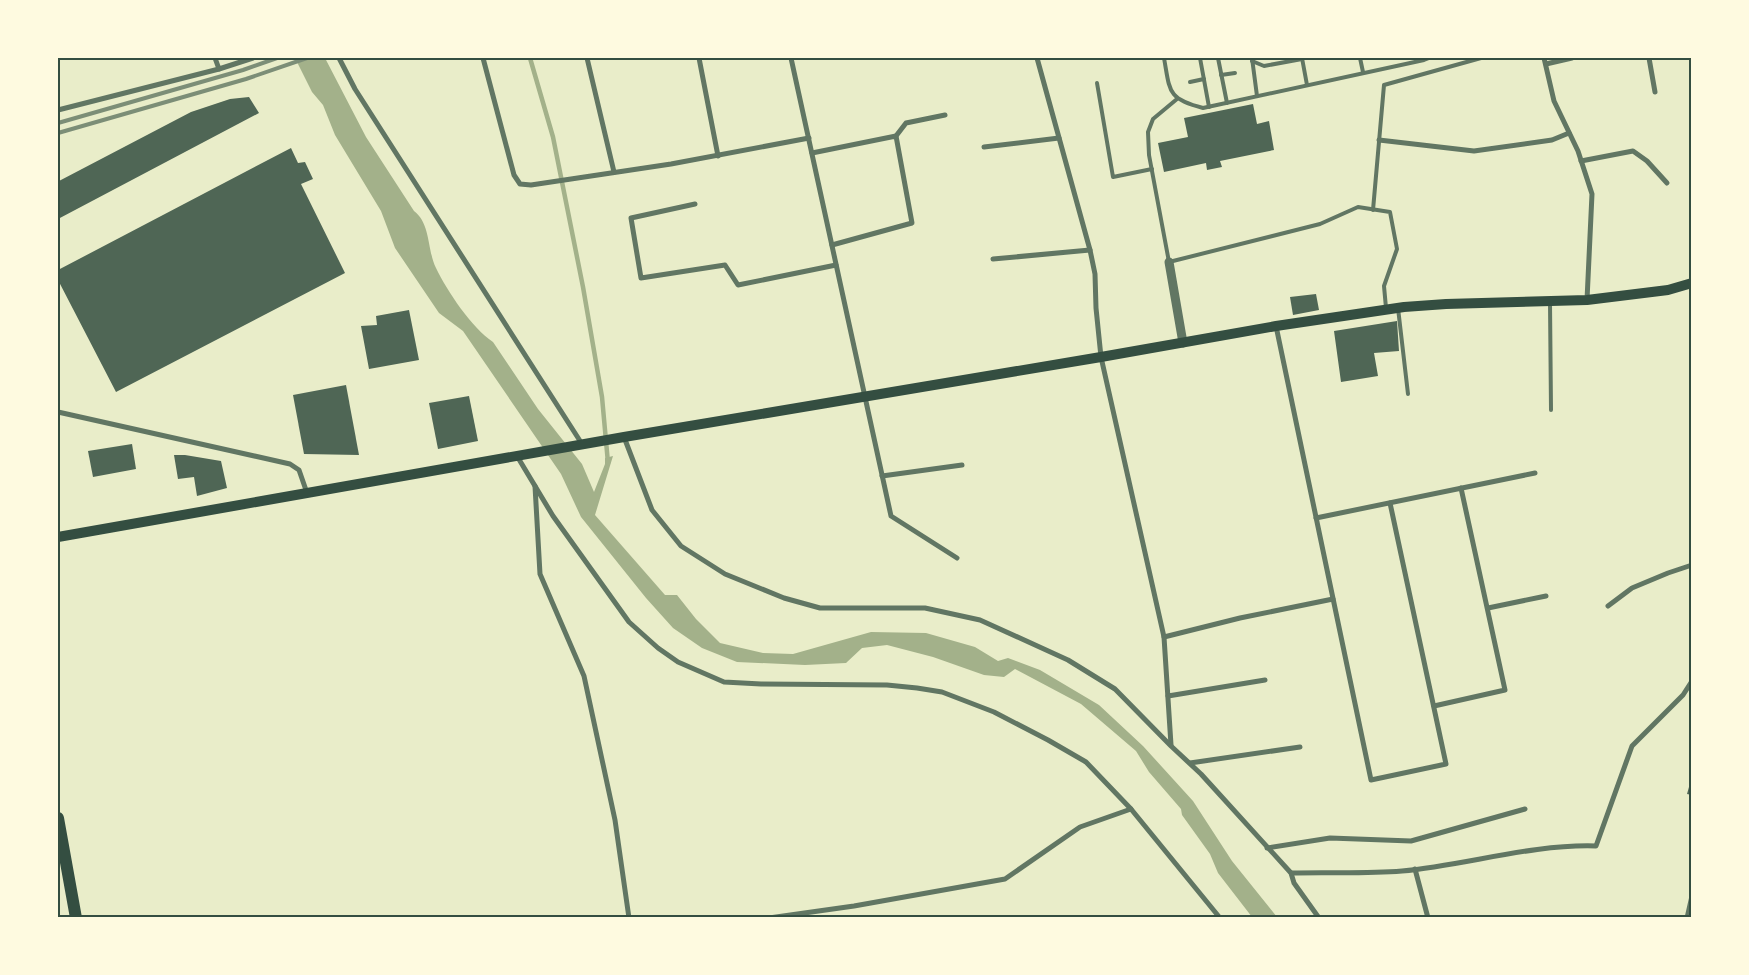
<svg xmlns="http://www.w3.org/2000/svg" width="1749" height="975" font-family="'PT Sans Narrow',sans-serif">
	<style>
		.water { fill: #a3b18a }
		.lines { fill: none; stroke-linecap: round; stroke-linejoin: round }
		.stream { stroke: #a3b18a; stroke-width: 4.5 }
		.building { fill: #4f6655 }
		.service { stroke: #617663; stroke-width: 4 }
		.minor { stroke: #617663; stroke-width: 5 }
		.tertiary { stroke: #617663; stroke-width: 9 }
		.secondary { stroke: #344e41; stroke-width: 10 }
		.trunk { stroke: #344e41; stroke-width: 12 }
		.rail { stroke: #7c8e77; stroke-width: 4 }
		.neatline { fill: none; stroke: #344e41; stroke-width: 2 }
	</style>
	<rect width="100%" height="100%" fill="#e9edc9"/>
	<path class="water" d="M 295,58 L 325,58 L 366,137 L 414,211 C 431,224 427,250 436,268 C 447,291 472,328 493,342 L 538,409 L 582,464 L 594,492 L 605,464 L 605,458 L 613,456 L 595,515 L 665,595 L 677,595 L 696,619 L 720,643 L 763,653 L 793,654 L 871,632 L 926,633 L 975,647 L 998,661 L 1008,658 L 1040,670 L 1099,705 L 1143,746 L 1193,801 L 1232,861 L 1277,917 L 1252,917 L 1218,873 L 1210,854 L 1182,815 L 1181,809 L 1149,772 L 1136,751 L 1081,704 L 1015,669 L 1004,677 L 984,675 L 933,657 L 887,645 L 862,648 L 846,663 L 805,665 L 737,662 L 702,648 L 673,628 L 646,598 L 581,517 L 561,474 L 463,331 L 439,313 L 395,248 L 381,211 L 335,135 L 323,105 L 312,92 Z"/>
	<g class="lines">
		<path class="stream" d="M 530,58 L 553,137 L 583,287 L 602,397 L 608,463"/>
	</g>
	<g class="building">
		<path d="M 249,97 L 259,113 L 58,219 L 58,179 L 59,181 L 191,112 L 230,99 Z"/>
		<path d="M 1253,104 L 1257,124 L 1269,121 L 1274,150 L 1220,161 L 1222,167 L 1207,170 L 1206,163 L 1164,172 L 1158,143 L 1188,137 L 1184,118 Z"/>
		<path d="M 291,148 L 298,163 L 305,162 L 313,179 L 301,184 L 345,273 L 116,392 L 58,280 L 58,270 Z"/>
		<path d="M 1316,294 L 1319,310 L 1293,315 L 1290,297 Z"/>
		<path d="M 409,310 L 419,360 L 369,369 L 361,326 L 377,325 L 376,316 Z"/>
		<path d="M 1397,321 L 1399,351 L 1374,353 L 1378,376 L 1341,382 L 1334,331 Z"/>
		<path d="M 346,385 L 359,455 L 304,454 L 293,395 Z"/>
		<path d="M 469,396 L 478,441 L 438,449 L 429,403 Z"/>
		<path d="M 132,444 L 136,469 L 93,477 L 88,451 Z"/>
		<path d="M 174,455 L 185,455 L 221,461 L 227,488 L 197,496 L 194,477 L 178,479 Z"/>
		<path d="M 1691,780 L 1692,780 L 1692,795 L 1687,794 Z"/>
	</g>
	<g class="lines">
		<g class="service">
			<path d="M 1164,58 C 1170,91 1167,99 1203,108 L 1424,60 L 1429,58"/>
			<path d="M 1200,58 L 1209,107"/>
			<path d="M 1218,58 L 1227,103"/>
			<path d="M 1252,58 L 1257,96"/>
			<path d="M 1302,58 L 1307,85"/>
			<path d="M 1360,58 L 1363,72"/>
			<path d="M 1252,61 L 1264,66 L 1302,59"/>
			<path d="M 1221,75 L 1235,73"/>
			<path d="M 1190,82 L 1204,79"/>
			<path d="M 1097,83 L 1113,177 L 1152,169"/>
			<path d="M 1177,99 L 1153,119 L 1148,132 L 1149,155 L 1169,262 L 1320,224 L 1358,207 L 1390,212 L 1397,249 L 1384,286 L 1386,308"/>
			<path d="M 1373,210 L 1384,85 L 1481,58"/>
			<path d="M 1550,303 L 1551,410"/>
			<path d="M 1398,308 L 1408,394"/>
		</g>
		<g class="minor">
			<path d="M 215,58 L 219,69"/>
			<path d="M 339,58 L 355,89 L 582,444"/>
			<path d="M 483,58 L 514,175 L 520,184 L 531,185 L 671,164 L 809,138"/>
			<path d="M 587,58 L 614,172"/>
			<path d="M 699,58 L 718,156"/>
			<path d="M 791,58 L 891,516 L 957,558"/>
			<path d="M 1037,58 L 1090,250 L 1095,274 L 1096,308 L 1101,357 L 1164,637 L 1171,745"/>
			<path d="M 1544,58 L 1554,101 L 1578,151 L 1592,194 L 1587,300"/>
			<path d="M 1649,58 L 1655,92"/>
			<path d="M 1546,64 L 1572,58"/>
			<path d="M 58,110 L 219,69 L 253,58"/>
			<path d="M 896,136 L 906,123 L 945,115"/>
			<path d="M 1379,140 L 1474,151 L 1552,140 L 1569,133"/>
			<path d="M 984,147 L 1059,138"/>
			<path d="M 812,153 L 896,136 L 912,223 L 832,245"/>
			<path d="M 1581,161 L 1633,151 L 1647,161 L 1667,183"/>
			<path d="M 695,204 L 631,218 L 641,278 L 725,265 L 738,285 L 836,265"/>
			<path d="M 993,259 L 1090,250"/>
			<path d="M 1276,326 L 1371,780 L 1446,764 L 1390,503"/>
			<path d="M 58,412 L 290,464 L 299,470 L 307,493"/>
			<path d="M 624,437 L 652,510 L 681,546 L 725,574 L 784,598 L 820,608 L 925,608 L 980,620 L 1068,660 L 1115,689 L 1171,746 L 1201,774 L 1291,873 L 1294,883 L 1319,918"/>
			<path d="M 517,456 L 553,516 L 629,622 L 658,648 L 678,662 L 724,682 L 761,684 L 887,685 L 917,688 L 942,692 L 994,712 L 1048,740 L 1086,762 L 1131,809 L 1220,918"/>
			<path d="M 882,476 L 962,465"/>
			<path d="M 535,486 L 540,574 L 584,676 L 615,820 L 629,918"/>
			<path d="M 1316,518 L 1535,473"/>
			<path d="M 1608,606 L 1632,588 L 1668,573 L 1692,565"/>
			<path d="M 1488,608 L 1546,596"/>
			<path d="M 1164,637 L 1240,618 L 1333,599"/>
			<path d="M 1168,696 L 1265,680"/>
			<path d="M 1434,706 L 1505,690 L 1461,488"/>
			<path d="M 1190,763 L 1300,747"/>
			<path d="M 1267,848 L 1330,838 L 1411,841 L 1525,809"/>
			<path d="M 1415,869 L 1428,918"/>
			<path d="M 1291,873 C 1327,872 1365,874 1402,871 C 1467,865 1531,844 1596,846 L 1632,746 L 1683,695 L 1692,681"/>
			<path d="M 769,918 L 854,906 L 1005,879 L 1080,827 L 1131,809"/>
			<path d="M 1687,918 L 1692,896"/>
		</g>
		<path class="tertiary" d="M 1169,262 L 1183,343"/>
		<path class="secondary" d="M 58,537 L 624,437 L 1101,357 L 1276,326 L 1404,307 L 1446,304 L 1587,300 L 1668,290 L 1692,283"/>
		<path class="trunk" d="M 58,818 L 76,918"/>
		<g class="rail">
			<path d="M 58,123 L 243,70 L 277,58"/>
			<path d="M 58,133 L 246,79 L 307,58"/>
		</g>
	</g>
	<rect width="1749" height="975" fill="none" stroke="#fefae0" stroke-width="118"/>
	<rect x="59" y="59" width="1631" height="857" class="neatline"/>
</svg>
